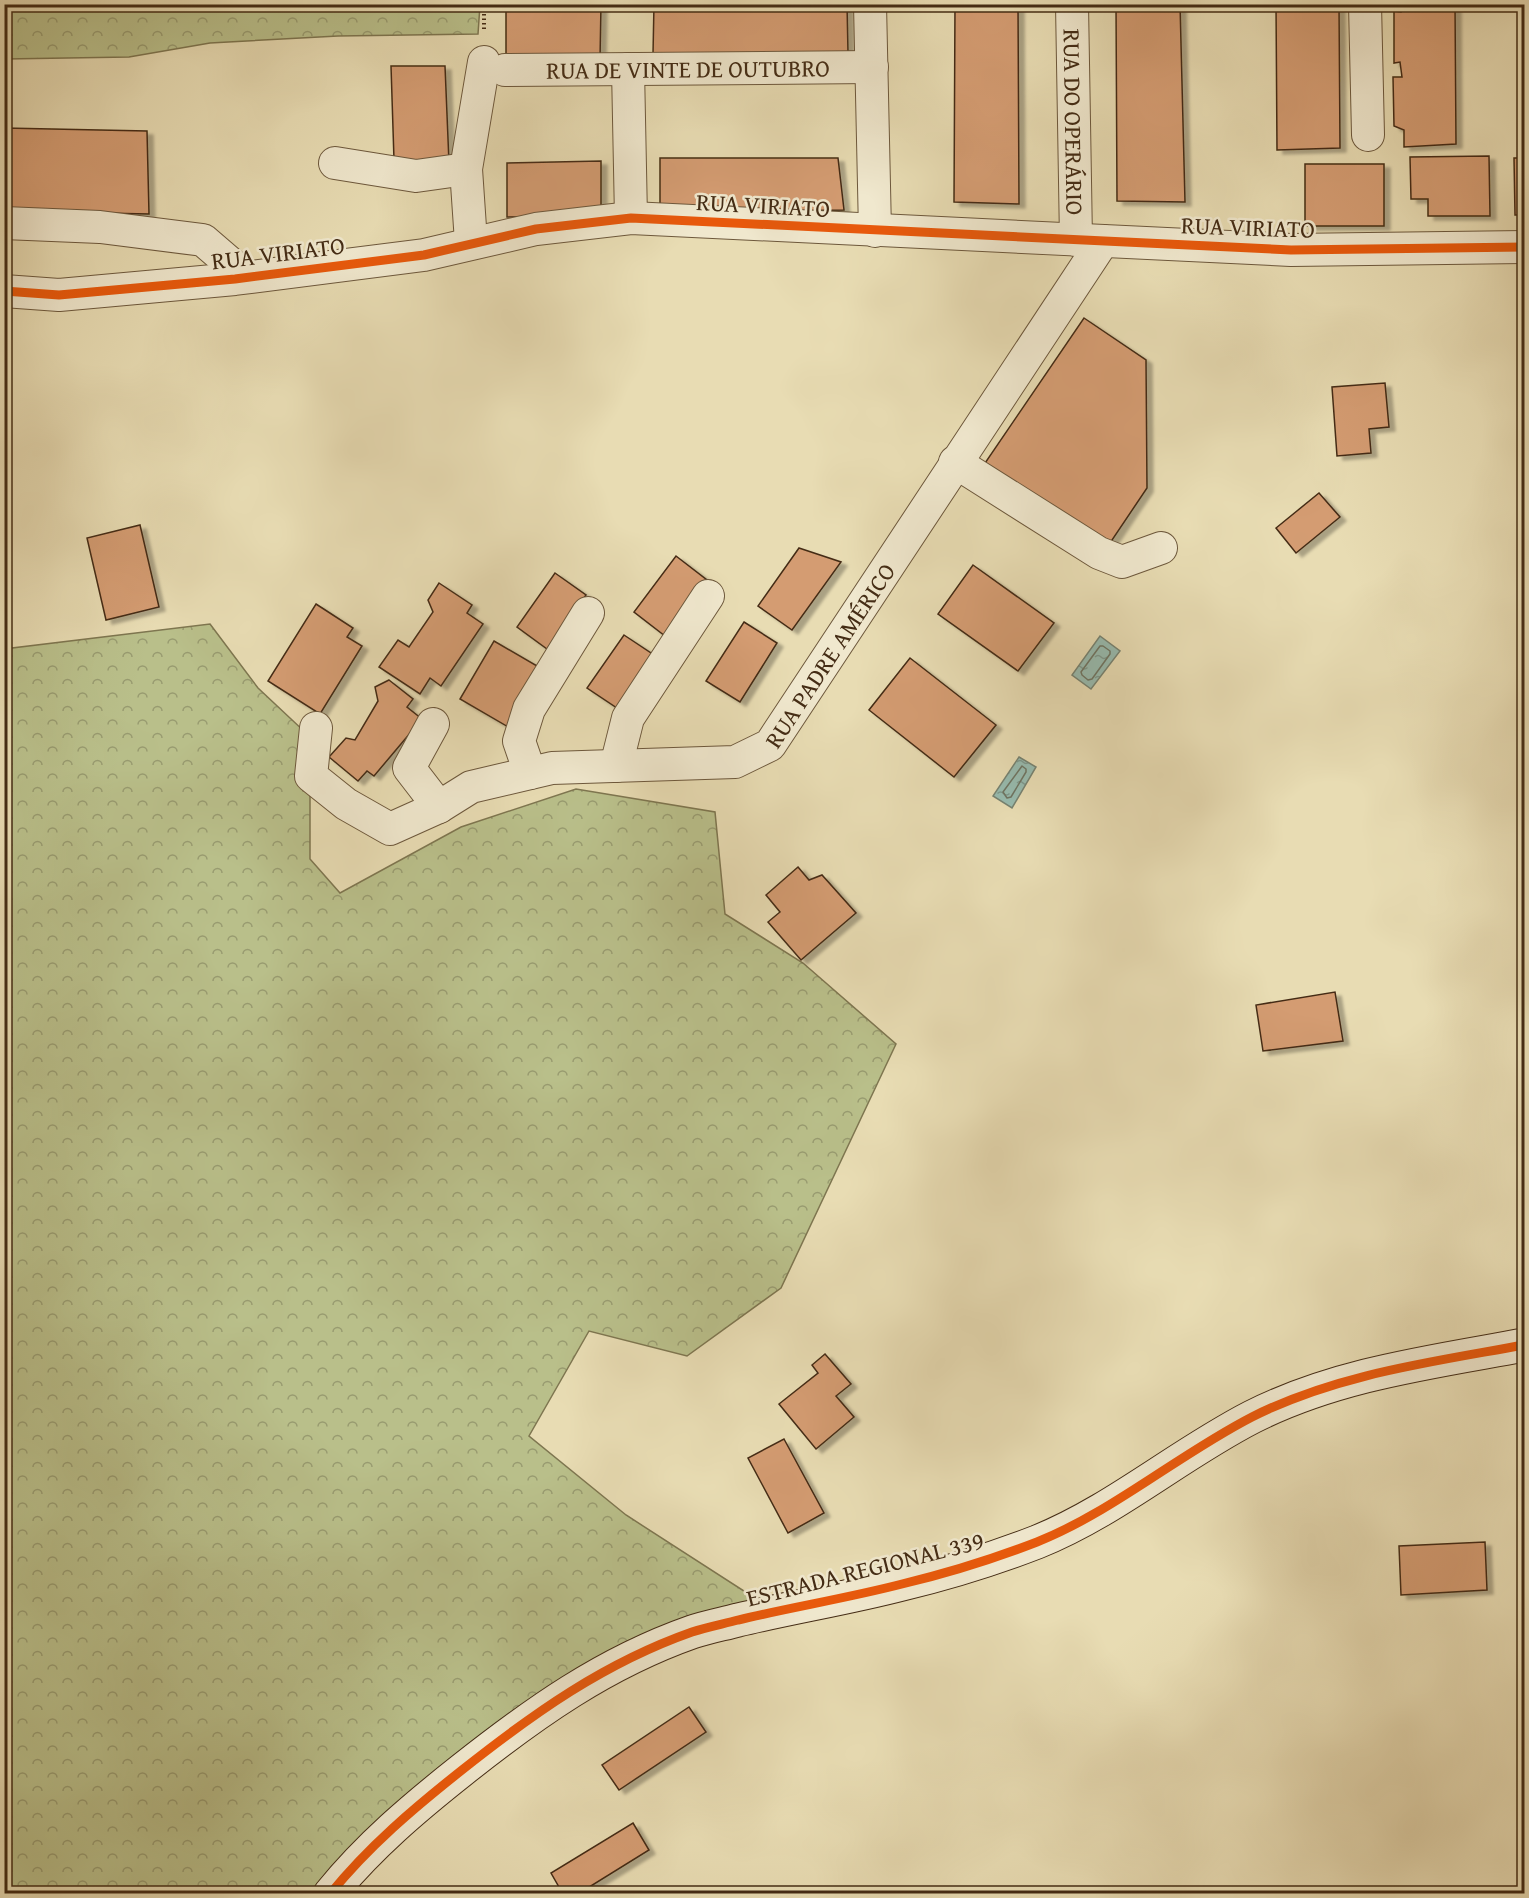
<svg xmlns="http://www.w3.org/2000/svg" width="1529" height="1898" font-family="'Gentium Book Plus',serif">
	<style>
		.forest { fill: url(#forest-crowns); stroke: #7e7650; stroke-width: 1.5 }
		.water { fill: url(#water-ripples); stroke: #768271; stroke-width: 1.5 }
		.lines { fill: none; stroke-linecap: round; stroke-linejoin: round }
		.shore { stroke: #6e7462; stroke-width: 1.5 }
		.building { fill: #d49c72; stroke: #442c15; stroke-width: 1.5; filter: url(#shadow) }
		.minor-casing { stroke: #6d583c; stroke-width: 34 }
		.secondary-casing { stroke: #442c15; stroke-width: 35 }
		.path { stroke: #442c15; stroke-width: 4; stroke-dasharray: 1.5 3; stroke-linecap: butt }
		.minor { stroke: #f0e8ce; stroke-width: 32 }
		.secondary { stroke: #f0e8ce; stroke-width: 33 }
		.cycleway-casing { stroke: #f0e8ce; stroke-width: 13 }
		.cycleway { stroke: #e8590c; stroke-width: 9 }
		.labels { text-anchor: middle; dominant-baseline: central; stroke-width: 5; stroke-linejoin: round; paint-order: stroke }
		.street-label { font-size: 24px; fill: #442c15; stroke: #f0e8ce }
	</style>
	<defs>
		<pattern id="forest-crowns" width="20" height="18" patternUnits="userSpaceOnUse" patternTransform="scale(1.5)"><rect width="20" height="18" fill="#b9bf8a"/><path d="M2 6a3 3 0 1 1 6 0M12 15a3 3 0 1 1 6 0" fill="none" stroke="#989b70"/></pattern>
		<pattern id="water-ripples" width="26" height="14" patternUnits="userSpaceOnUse" patternTransform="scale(1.5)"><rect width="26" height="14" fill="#97bbaf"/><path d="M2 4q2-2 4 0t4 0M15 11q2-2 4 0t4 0" fill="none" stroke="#7d988d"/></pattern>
		<filter id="shadow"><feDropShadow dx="6" dy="4" stdDeviation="1.5" flood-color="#0004"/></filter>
	</defs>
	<rect width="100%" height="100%" fill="#e8dcb3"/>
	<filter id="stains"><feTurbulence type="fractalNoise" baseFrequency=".00333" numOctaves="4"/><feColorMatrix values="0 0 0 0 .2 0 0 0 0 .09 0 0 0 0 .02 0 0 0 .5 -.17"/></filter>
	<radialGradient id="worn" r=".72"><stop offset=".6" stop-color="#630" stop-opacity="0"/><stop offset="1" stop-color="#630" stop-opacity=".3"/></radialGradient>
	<g class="forest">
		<path d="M 4,5 L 480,4 L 480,5 L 478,34 L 338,36 L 210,43 L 129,57 L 5,59 Z"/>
		<path d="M 210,624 L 258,688 L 306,733 L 310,788 L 310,859 L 340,893 L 461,827 L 576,789 L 715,812 L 725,914 L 803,963 L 896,1044 L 781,1288 L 687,1356 L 589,1331 L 529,1436 L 626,1515 L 761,1602 L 545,1718 L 339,1893 L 5,1893 L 4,649 Z"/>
	</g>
	<g class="water">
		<path d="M 1100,636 L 1120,651 L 1091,689 L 1072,675 Z"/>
		<path d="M 1019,757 L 1036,767 L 1012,808 L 993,796 Z"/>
	</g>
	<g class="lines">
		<g class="shore">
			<path d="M 1100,646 L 1103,646 L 1110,651 L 1110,654 L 1092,679 L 1088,680 L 1082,675 L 1081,672 Z"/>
			<path d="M 1022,766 L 1026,769 L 1026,772 L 1011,797 L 1007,798 L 1003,792 Z"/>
		</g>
	</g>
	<g class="building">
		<path d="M 506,4 L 601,4 L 600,59 L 506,57 Z"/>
		<path d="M 654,4 L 847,4 L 848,53 L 653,54 Z"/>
		<path d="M 955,4 L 1018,4 L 1019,204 L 954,202 Z"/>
		<path d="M 1116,4 L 1180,4 L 1185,202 L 1117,201 Z"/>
		<path d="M 1276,4 L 1339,4 L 1340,148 L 1277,150 Z"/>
		<path d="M 1401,4 L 1455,4 L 1456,144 L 1404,147 L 1404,130 L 1394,126 L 1393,77 L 1402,77 L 1400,62 L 1394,63 L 1394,11 L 1401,12 Z"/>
		<path d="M 391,66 L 445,66 L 449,163 L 394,160 Z"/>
		<path d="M 4,128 L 147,131 L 149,214 L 4,211 Z"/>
		<path d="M 1489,156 L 1490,216 L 1428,216 L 1428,199 L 1411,199 L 1410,157 Z"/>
		<path d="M 660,158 L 838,158 L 844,210 L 660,213 Z"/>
		<path d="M 1514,158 L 1524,158 L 1524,215 L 1515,215 Z"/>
		<path d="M 601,161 L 601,216 L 507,217 L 507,163 Z"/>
		<rect x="1305" y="164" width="79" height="62"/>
		<path d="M 1084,318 L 1146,360 L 1147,488 L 1106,549 L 983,466 Z"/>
		<path d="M 1385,383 L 1389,427 L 1369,429 L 1371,453 L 1337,456 L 1332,387 Z"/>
		<path d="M 1319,493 L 1340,517 L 1296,553 L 1276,528 Z"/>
		<path d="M 140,525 L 159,607 L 106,620 L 87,538 Z"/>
		<path d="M 799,548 L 841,562 L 792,630 L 758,606 Z"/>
		<path d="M 676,556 L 707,580 L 665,636 L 634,612 Z"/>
		<path d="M 973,565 L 1054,623 L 1018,671 L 938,614 Z"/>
		<path d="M 555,573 L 586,595 L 547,649 L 517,627 Z"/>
		<path d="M 439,583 L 472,605 L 467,613 L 483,624 L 441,686 L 430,678 L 420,694 L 379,667 L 398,640 L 409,647 L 433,612 L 428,600 Z"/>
		<path d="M 316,604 L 353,628 L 347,637 L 362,646 L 320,714 L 268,681 Z"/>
		<path d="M 744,622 L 777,643 L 740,702 L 706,681 Z"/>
		<path d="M 624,635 L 660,659 L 623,712 L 587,688 Z"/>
		<path d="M 494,641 L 544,670 L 510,728 L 460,699 Z"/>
		<path d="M 910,658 L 996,725 L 954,777 L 869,710 Z"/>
		<path d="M 389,680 L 413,699 L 407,707 L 422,719 L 374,776 L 367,771 L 358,781 L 329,757 L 346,738 L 355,740 L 378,701 L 375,687 Z"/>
		<path d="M 798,867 L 809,880 L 822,875 L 856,913 L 801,960 L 768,922 L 780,912 L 766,895 Z"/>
		<path d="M 1335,992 L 1343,1041 L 1263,1051 L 1256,1005 Z"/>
		<path d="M 825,1354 L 851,1384 L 836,1396 L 854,1417 L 816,1449 L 779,1404 L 818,1373 L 812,1365 Z"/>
		<path d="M 784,1439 L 824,1513 L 788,1533 L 748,1458 Z"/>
		<path d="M 1485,1542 L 1487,1590 L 1401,1595 L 1399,1546 Z"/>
		<path d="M 689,1707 L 706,1732 L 619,1790 L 602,1765 Z"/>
		<path d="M 633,1823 L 649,1850 L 578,1894 L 563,1894 L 551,1873 Z"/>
	</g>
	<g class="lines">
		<g class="minor-casing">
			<g id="minor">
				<path d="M 870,4 L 875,231"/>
				<path id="s1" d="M 1072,4 L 1076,240"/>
				<path d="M 1365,4 L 1368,135"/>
				<path d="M 628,69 L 631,218"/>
				<path id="s2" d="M 505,70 L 872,67"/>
				<path d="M 335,163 L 416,176 L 466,169"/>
				<path d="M 4,223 L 100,227 L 203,240 L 245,276"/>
				<path d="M 471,242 L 466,169 L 484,62"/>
				<path d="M 4,291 L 59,295 L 235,279 L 424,255 L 536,229 L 631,218 L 1291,250 L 1524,247"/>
				<path d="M 955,462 L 1099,553 L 1122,562 L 1161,548"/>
				<path d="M 433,724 L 409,768 L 439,807"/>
				<path id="s3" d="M 316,728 L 311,776 L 346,804 L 390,829 L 439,807 L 471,787 L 552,768 L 735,762 L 770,745 L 1103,241"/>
				<path d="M 616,766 L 628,718 L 708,596"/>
				<path d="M 530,773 L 519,741 L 529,709 L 588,613"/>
			</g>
		</g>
		<g class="secondary-casing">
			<path id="secondary" d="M 330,1894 C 369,1846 414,1808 462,1770 C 534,1713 604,1663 692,1632 C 707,1627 723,1624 738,1620 C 792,1607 848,1598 902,1584 C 948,1573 993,1559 1037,1542 C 1114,1511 1178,1455 1252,1417 C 1337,1374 1432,1362 1524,1345"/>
		</g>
		<path class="path" d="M 484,29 L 484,4"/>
		<use href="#minor" class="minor"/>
		<use href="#secondary" class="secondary"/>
		<g class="cycleway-casing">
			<g id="cycleway">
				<path d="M 4,291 L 59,295 L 235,279 L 424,255 L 536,229 L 631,218 L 1291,250 L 1524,247"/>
				<path d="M 330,1894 C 369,1846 414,1808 462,1770 C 534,1713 604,1663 692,1632 C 707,1627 723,1624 738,1620 C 792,1607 848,1598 902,1584 C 948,1573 993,1559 1037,1542 C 1114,1511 1178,1455 1252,1417 C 1337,1374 1432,1362 1524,1345"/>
			</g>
		</g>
		<use href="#cycleway" class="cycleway"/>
	</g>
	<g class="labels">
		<g class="street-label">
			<text stroke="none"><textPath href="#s2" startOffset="183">RUA DE VINTE DE OUTUBRO</textPath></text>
			<text stroke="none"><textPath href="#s1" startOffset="118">RUA DO OPERÁRIO</textPath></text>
			<text transform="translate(763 205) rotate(3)">RUA VIRIATO</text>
			<text transform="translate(1248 227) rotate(2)">RUA VIRIATO</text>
			<text transform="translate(278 253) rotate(-7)">RUA VIRIATO</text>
			<text stroke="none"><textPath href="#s3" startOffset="648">RUA PADRE AMÉRICO</textPath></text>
			<text transform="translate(865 1569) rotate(-14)">ESTRADA REGIONAL 339</text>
		</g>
	</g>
	<rect width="1529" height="1898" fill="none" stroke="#e8dcb3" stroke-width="24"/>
	<rect x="6" y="6" width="1517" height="1886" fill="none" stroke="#442c15" stroke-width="3"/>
	<rect x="12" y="12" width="1505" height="1874" fill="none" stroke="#442c15" stroke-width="1.5"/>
	<rect width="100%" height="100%" filter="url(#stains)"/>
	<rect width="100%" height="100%" fill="url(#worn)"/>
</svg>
